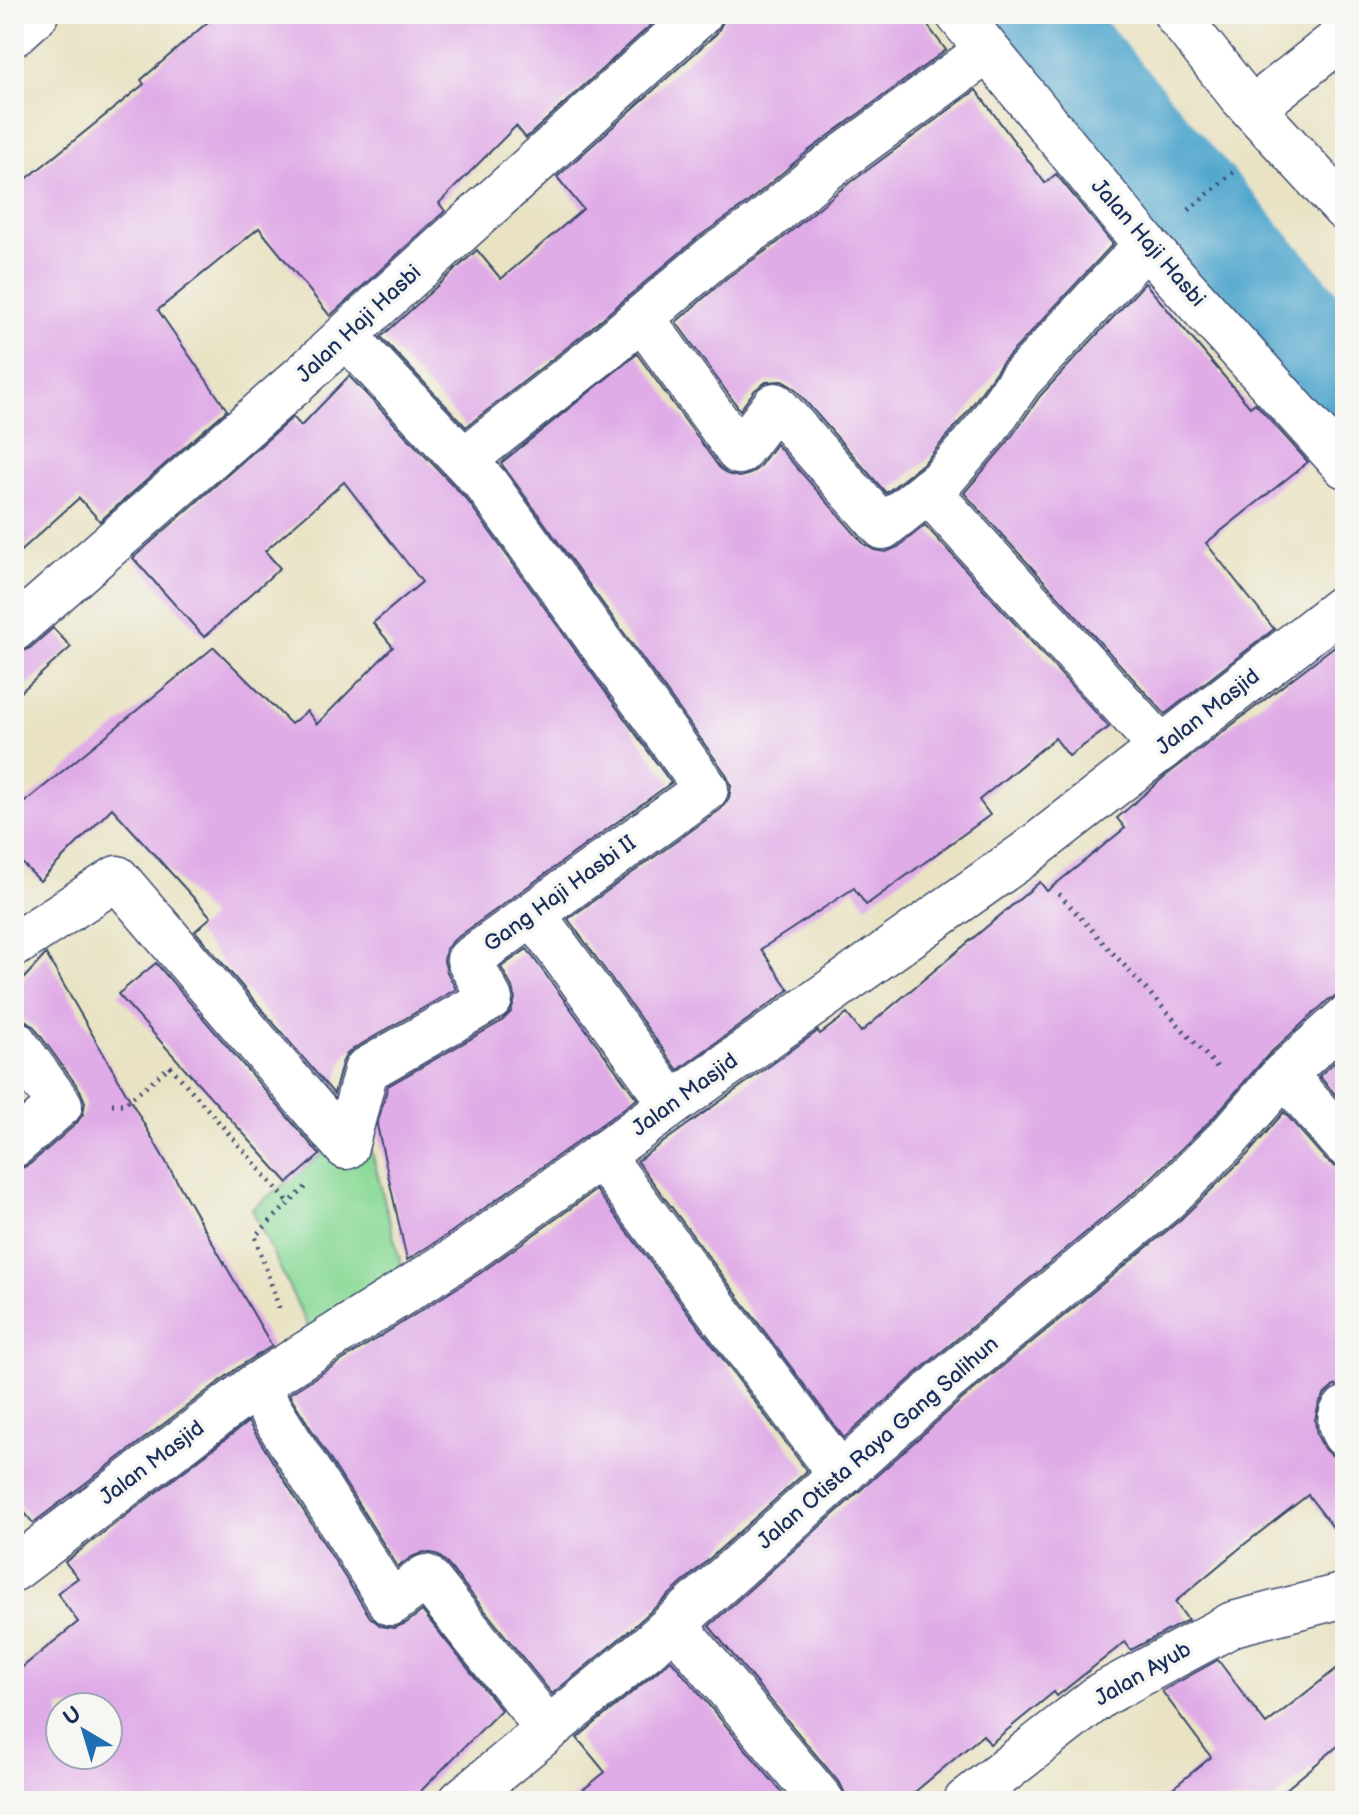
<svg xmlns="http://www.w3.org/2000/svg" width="1359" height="1815" font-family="'Balsamiq Sans',sans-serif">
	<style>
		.green { fill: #8bda98; stroke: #53847b; stroke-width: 2 }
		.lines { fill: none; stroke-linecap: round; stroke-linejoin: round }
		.river { stroke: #50a6cd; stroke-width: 112 }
		.building { fill: #e0ace7; fill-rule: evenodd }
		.street-casing { stroke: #3a4a6d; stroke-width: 47 }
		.secondary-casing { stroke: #3a4a6d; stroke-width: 47 }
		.path { stroke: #3a4a6d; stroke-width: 5; stroke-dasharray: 2 6; stroke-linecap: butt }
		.street { stroke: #fff; stroke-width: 44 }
		.secondary { stroke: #fff; stroke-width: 44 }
		.labels { text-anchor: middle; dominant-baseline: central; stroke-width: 7; stroke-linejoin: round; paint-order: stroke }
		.street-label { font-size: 22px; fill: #1b2f5e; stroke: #f6f6f2 }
	</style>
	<rect width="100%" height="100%" fill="#f6f6f2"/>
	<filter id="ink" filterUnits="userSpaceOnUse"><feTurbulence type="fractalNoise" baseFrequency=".0125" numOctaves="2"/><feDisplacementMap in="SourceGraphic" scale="16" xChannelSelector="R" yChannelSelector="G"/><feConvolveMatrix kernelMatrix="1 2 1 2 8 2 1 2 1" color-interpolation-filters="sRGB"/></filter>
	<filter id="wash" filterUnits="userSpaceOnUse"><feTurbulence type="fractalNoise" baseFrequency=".006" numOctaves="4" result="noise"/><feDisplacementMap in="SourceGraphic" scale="32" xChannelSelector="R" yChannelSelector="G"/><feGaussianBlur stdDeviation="1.8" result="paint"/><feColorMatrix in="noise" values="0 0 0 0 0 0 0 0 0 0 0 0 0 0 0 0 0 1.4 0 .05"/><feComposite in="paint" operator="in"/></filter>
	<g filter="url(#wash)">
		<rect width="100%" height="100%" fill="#e9e3c4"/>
		<path class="green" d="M 364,1122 L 402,1269 L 311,1333 L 252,1209 Z"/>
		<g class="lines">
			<path class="river" d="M 1026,14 L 1345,387"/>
		</g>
		<g id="blocks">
			<g class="building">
				<path d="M 217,14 L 663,14 L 526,138 L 516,126 L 439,203 L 445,211 L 330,316 L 259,228 L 158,310 L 227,410 L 100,521 L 79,498 L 14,557 L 14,189 L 144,84 L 141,80 Z"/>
				<path d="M 724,14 L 919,14 L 946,50 L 808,151 L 746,204 L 697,238 L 583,335 L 466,427 L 381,337 L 477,250 L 501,279 L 583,209 L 557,177 L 717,33 L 723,22 Z"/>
				<path d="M 976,90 L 1045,183 L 1056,174 L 1113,244 L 1002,363 L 966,414 L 925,462 L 886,493 L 794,388 L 782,381 L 766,382 L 755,390 L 740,410 L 676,322 L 728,277 L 777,243 L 839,191 Z"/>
				<path d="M 1145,283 L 1250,407 L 1255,403 L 1308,462 L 1206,543 L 1274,629 L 1165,714 L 964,493 L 1007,443 L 1040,396 Z"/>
				<path d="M 637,354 L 719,467 L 727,474 L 739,477 L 750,474 L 759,467 L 776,444 L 864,544 L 874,550 L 886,552 L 898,547 L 925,525 L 1109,727 L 1069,756 L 1055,738 L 979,800 L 990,815 L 866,905 L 854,888 L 761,949 L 789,990 L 678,1070 L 568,919 L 721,809 L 729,798 L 731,786 L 726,774 L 501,463 Z"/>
				<path d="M 349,376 L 467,500 L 671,783 L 454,940 L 446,949 L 444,961 L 447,972 L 456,989 L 353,1049 L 346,1055 L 342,1063 L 334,1094 L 195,931 L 211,917 L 112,808 L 40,881 L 14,855 L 14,811 L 214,647 L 291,724 L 307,711 L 317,724 L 393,647 L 373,623 L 422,582 L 344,482 L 265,551 L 280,568 L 204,637 L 133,558 L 293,417 L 301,426 Z"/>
				<path d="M 53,628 L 71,647 L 14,698 L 14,653 L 20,653 L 30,648 Z"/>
				<path d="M 1345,638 L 1345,995 L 1339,995 L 1328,1000 L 1267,1056 L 1212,1119 L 1147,1182 L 928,1363 L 844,1438 L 637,1161 L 818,1031 L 820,1034 L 847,1014 L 861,1032 L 1040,882 L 1047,891 L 1125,828 L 1117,818 L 1164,777 Z"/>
				<path d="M 527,949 L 637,1099 L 450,1233 L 407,1260 L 377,1125 L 388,1086 L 502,1021 L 511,1012 L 515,999 L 512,987 L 501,967 Z"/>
				<path d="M 46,954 L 272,1346 L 240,1366 L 33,1523 L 14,1499 L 14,1169 L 20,1169 L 30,1164 L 76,1124 L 83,1114 L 85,1102 L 80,1090 L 34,1027 L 25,1020 L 14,1017 L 14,989 Z"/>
				<path d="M 156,963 L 320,1155 L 288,1183 L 118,994 Z"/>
				<path d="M 1345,1053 L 1345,1106 L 1319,1076 Z"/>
				<path d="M 1284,1112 L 1326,1160 L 1336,1167 L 1345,1168 L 1345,1384 L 1334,1386 L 1325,1394 L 1319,1404 L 1315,1420 L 1317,1435 L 1324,1448 L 1334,1457 L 1345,1460 L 1345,1543 L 1308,1495 L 1246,1543 L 1175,1602 L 1188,1620 L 1131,1650 L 1125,1642 L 1057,1696 L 1054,1692 L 990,1744 L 983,1735 L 904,1801 L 846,1801 L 846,1796 L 841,1785 L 709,1626 L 960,1401 L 1180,1220 L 1248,1154 Z"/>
				<path d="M 596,1190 L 807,1471 L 630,1630 L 552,1694 L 445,1561 L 436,1554 L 424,1552 L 412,1557 L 398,1567 L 289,1394 L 479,1274 Z"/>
				<path d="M 248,1422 L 370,1617 L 381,1626 L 394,1628 L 406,1623 L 422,1611 L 501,1710 L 411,1801 L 14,1801 L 14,1674 L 78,1622 L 57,1593 L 78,1578 L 65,1562 ZM 60,1707 L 108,1707 L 108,1755 L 60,1755 Z"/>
				<path d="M 671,1660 L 789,1801 L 569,1801 L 605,1772 L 577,1738 Z"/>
				<path d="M 1218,1660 L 1266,1724 L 1345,1662 L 1345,1740 L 1272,1801 L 1157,1801 L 1211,1757 L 1162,1691 Z"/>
			</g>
		</g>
	</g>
	<g filter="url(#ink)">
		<use href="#blocks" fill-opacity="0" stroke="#3a4a6d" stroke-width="2"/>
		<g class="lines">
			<g class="street-casing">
				<g id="street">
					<path d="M 958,14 L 1146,245 L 1345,466"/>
					<path d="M 1176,14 L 1240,95 L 1345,209"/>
					<path d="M 1253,108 L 1345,35"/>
					<path d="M 642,318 L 739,452 L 775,405 L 883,527 L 942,480 L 986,429 L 1020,380 L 1146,245"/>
					<path d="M 464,460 L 599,354 L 713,257 L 761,224 L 823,171 L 987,51"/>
					<path d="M 928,491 L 1162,748"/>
					<path d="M 14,629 L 304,375 L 373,310 L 700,14"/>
					<path d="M 533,914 L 672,1104"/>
					<path d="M 14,945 L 117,878 L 346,1147 L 366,1070 L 490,999 L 469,960 L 706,789 L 486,484 L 346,336"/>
					<path d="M 14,1042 L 60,1105 L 14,1145"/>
					<path d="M 1284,1074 L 1345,1144"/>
					<path d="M 601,1155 L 841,1475"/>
					<path d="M 255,1386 L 391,1603 L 426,1577 L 548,1729"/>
					<path d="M 1345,1409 C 1338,1417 1339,1426 1345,1435"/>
					<path d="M 14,1569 L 255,1386 L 464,1254 L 713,1075 L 1024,855 L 1345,605"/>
					<path d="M 674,1624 L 822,1801"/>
					<path d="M 461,1801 L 646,1649 L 944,1382 L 1164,1201 L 1230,1136 L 1284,1074 L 1345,1019"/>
					<path d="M 966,1801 L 1101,1695 L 1233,1624 L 1345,1595"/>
				</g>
			</g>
			<g class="secondary-casing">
				<path id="secondary" d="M 14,34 L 36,14"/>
			</g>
			<g class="path">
				<path d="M 1189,210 L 1236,170"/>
				<path d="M 1059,894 L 1217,1067"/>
				<path d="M 112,1104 L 125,1104 L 170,1066 L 290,1204"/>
				<path d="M 279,1308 L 255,1236 L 308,1185"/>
			</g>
			<use href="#street" class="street"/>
			<use href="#secondary" class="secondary"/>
		</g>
	</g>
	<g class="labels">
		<g class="street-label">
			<text transform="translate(1148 243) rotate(49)">Jalan Haji Hasbi</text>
			<text transform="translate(359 324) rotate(-43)">Jalan Haji Hasbi</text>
			<text transform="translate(1208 712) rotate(-38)">Jalan Masjid</text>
			<text transform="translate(560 894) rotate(-36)">Gang Haji Hasbi II</text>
			<text transform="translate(685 1095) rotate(-36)">Jalan Masjid</text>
			<text transform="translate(878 1443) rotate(-41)">Jalan Otista Raya Gang Salihun</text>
			<text transform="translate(152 1463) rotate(-37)">Jalan Masjid</text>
			<text transform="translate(1143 1674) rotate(-30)">Jalan Ayub</text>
		</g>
	</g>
	<rect width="1359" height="1815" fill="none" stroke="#f6f6f2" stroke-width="48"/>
	<g transform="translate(84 1731) rotate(322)"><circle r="38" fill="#f6f6f2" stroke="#9ea6b7" stroke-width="2"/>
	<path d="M0-6L14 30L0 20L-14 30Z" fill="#1f6fb2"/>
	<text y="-12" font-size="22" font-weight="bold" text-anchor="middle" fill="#1b2f5e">U</text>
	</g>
</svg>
